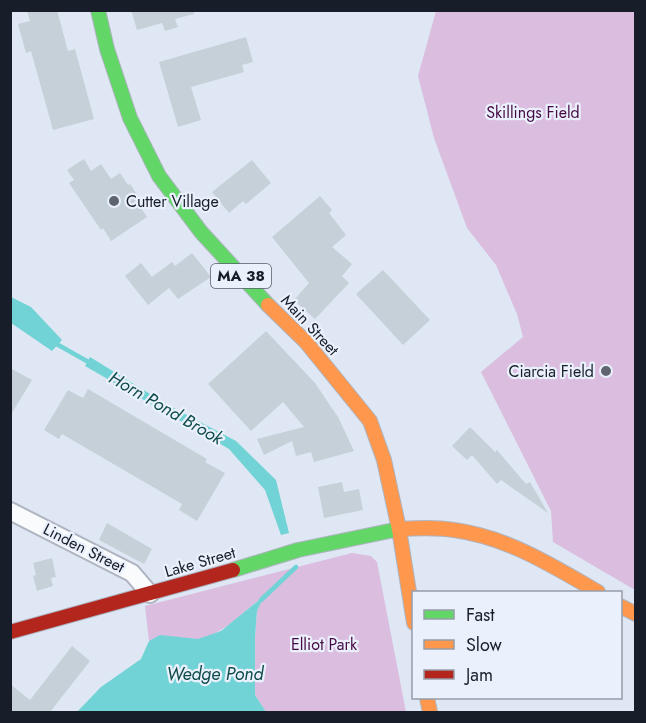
<svg xmlns="http://www.w3.org/2000/svg" width="646" height="723" font-family="Jost,sans-serif">
	<style>
		.green { fill: #dabddf }
		.water { fill: #71d3d5 }
		.lines { fill: none; stroke-linecap: round; stroke-linejoin: round }
		.stream { stroke: #71d3d5; stroke-width: 4.5 }
		.building { fill: #c6d0d9 }
		.street-casing { stroke: #aeb4c0; stroke-width: 20 }
		.fast-casing { stroke: #aeb4c0; stroke-width: 16 }
		.slow-casing { stroke: #aeb4c0; stroke-width: 16 }
		.jam-casing { stroke: #aeb4c0; stroke-width: 16 }
		.street { stroke: #fafbfd; stroke-width: 16 }
		.fast { stroke: #63d668; stroke-width: 14 }
		.slow { stroke: #ff974d; stroke-width: 14 }
		.jam { stroke: #b3261e; stroke-width: 14 }
		.poi-dot { fill: #5e6470; stroke: #eaf1fd; stroke-width: 2 }
		.labels { text-anchor: middle; dominant-baseline: central; stroke-width: 4.5; stroke-linejoin: round; paint-order: stroke }
		.shield { fill: #eaf1fd; stroke: #575d69; stroke-width: 1.5 }
		.shield-label { font-size: 15px; font-weight: bold; fill: #181e29 }
		.park-label { font-size: 16px; fill: #480a44; stroke: #eaf1fd }
		.poi-label { font-size: 16px; fill: #181e29; stroke: #eaf1fd; text-anchor: start }
		.street-label { font-size: 16px; fill: #181e29; stroke: #eaf1fd }
		.water-label { font-size: 18px; font-style: italic; fill: #0f4b4a; stroke: #eaf1fd }
	</style>
	<rect width="100%" height="100%" fill="#dfe7f4"/>
	<g class="green">
		<path d="M 436,11 L 635,11 L 635,590 L 553,542 L 551,511 L 481,372 L 523,337 L 517,314 L 496,265 L 467,228 L 434,138 L 418,76 Z"/>
		<path d="M 352,553 L 371,556 L 377,562 L 406,712 L 266,712 L 255,695 L 255,637 L 257,611 L 263,597 C 242,612 226,633 199,639 C 179,643 168,630 149,641 L 145,606 Z"/>
	</g>
	<g class="water">
		<path d="M 11,297 L 31,307 L 62,340 L 52,351 L 11,323 Z"/>
		<path d="M 90,357 L 168,405 L 236,441 L 276,480 L 289,533 L 281,535 L 265,490 L 229,449 L 85,366 Z"/>
		<path d="M 264,596 L 257,611 L 255,637 L 255,695 L 266,712 L 77,712 L 101,687 L 141,659 L 149,641 L 160,635 L 198,639 L 221,631 Z"/>
	</g>
	<g class="lines">
		<g class="stream">
			<path d="M 53,342 L 92,364"/>
			<path d="M 261,600 L 296,567"/>
		</g>
	</g>
	<g class="building">
		<path d="M 27,10 L 57,10 L 68,51 L 75,49 L 94,119 L 53,130 L 31,51 L 26,53 L 18,24 L 30,21 Z"/>
		<path d="M 131,10 L 194,10 L 194,14 L 175,19 L 178,27 L 165,31 L 162,23 L 137,30 Z"/>
		<path d="M 246,37 L 253,62 L 242,65 L 244,72 L 191,87 L 201,120 L 178,127 L 159,62 Z"/>
		<path d="M 84,159 L 91,171 L 101,164 L 111,179 L 120,173 L 128,185 L 130,184 L 143,203 L 139,205 L 147,217 L 111,241 L 103,228 L 101,230 L 69,183 L 74,180 L 67,170 Z"/>
		<path d="M 252,160 L 271,183 L 246,204 L 243,201 L 229,213 L 212,192 Z"/>
		<path d="M 320,196 L 332,210 L 329,213 L 346,235 L 332,247 L 352,264 L 342,276 L 349,283 L 315,319 L 294,300 L 309,283 L 272,237 Z"/>
		<path d="M 192,253 L 211,277 L 178,299 L 169,288 L 148,305 L 125,276 L 141,263 L 152,277 L 172,262 L 175,266 Z"/>
		<path d="M 383,270 L 430,320 L 403,345 L 356,294 Z"/>
		<path d="M 266,331 L 315,383 L 338,417 L 354,451 L 314,462 L 311,452 L 296,456 L 292,441 L 264,455 L 257,439 L 304,427 L 283,402 L 251,431 L 208,384 Z"/>
		<path d="M 10,368 L 32,380 L 10,416 Z"/>
		<path d="M 88,389 L 207,459 L 205,462 L 225,473 L 197,521 L 179,510 L 182,504 L 62,434 L 59,439 L 44,430 L 68,390 L 83,398 Z"/>
		<path d="M 470,427 L 495,452 L 497,450 L 526,484 L 530,482 L 548,513 L 501,480 L 497,484 L 472,455 L 467,460 L 452,446 Z"/>
		<path d="M 342,482 L 344,492 L 359,489 L 363,510 L 324,518 L 318,487 Z"/>
		<path d="M 107,523 L 152,549 L 144,564 L 99,540 Z"/>
		<path d="M 52,558 L 56,577 L 51,578 L 53,586 L 37,591 L 33,576 L 36,575 L 33,563 Z"/>
		<path d="M 72,646 L 90,661 L 50,712 L 10,712 L 10,684 L 30,700 Z"/>
	</g>
	<g class="lines">
		<g class="street-casing">
			<path id="street" d="M 10,511 L 132,573 L 150,594"/>
		</g>
		<g class="fast-casing">
			<g id="fast">
				<path d="M 98,10 L 107,49 L 130,118 L 159,176 L 201,232 L 268,305"/>
				<path d="M 233,570 L 298,550 L 399,529"/>
			</g>
		</g>
		<g class="slow-casing">
			<g id="slow">
				<path d="M 268,305 L 306,342 L 370,421 L 384,460 L 399,529 L 414,623"/>
				<path d="M 399,529 C 418,528 436,527 454,530 C 507,537 553,566 598,592"/>
				<path d="M 620,606 L 636,614"/>
				<path d="M 427,698 L 430,712"/>
			</g>
		</g>
		<g class="jam-casing">
			<path id="jam" d="M 10,632 L 233,570"/>
		</g>
		<use href="#street" class="street"/>
		<use href="#fast" class="fast"/>
		<use href="#slow" class="slow"/>
		<use href="#jam" class="jam"/>
	</g>
	<g class="poi-dot">
		<circle cx="114" cy="201" r="6"/>
		<circle cx="606" cy="371" r="6"/>
	</g>
	<g class="labels">
		<rect class="shield" x="211" y="264" width="60" height="24" rx="4.5"/>
		<g class="shield-label">
			<text x="241" y="276">MA 38</text>
		</g>
		<g class="park-label">
			<text x="533" y="112">Skillings Field</text>
			<text x="324" y="644">Elliot Park</text>
		</g>
		<g class="poi-label">
			<text x="126" y="201">Cutter Village</text>
			<text x="594" y="371" text-anchor="end">Ciarcia Field</text>
		</g>
		<g class="street-label">
			<text transform="translate(310 325) rotate(47)">Main Street</text>
			<text transform="translate(84 548) rotate(27)">Linden Street</text>
			<text transform="translate(200 562) rotate(-16)">Lake Street</text>
		</g>
		<g class="water-label">
			<text transform="translate(166 408) rotate(30)">Horn Pond Brook</text>
			<text x="215" y="674">Wedge Pond</text>
		</g>
	</g>
	<rect width="646" height="723" fill="none" stroke="#181e29" stroke-width="24"/>
	<rect x="412" y="591" width="210" height="108" fill="#eaf1fd" stroke="#969da8" stroke-width="1.5"/>
	<rect x="424" y="610" width="30" height="9" fill="#63d668" stroke="#969da8" stroke-width="1.5"/>
	<text x="466" y="621" font-size="18" fill="#181e29">Fast</text>
	<rect x="424" y="640" width="30" height="9" fill="#ff974d" stroke="#969da8" stroke-width="1.5"/>
	<text x="466" y="651" font-size="18" fill="#181e29">Slow</text>
	<rect x="424" y="670" width="30" height="9" fill="#b3261e" stroke="#969da8" stroke-width="1.5"/>
	<text x="466" y="681" font-size="18" fill="#181e29">Jam</text>
</svg>
